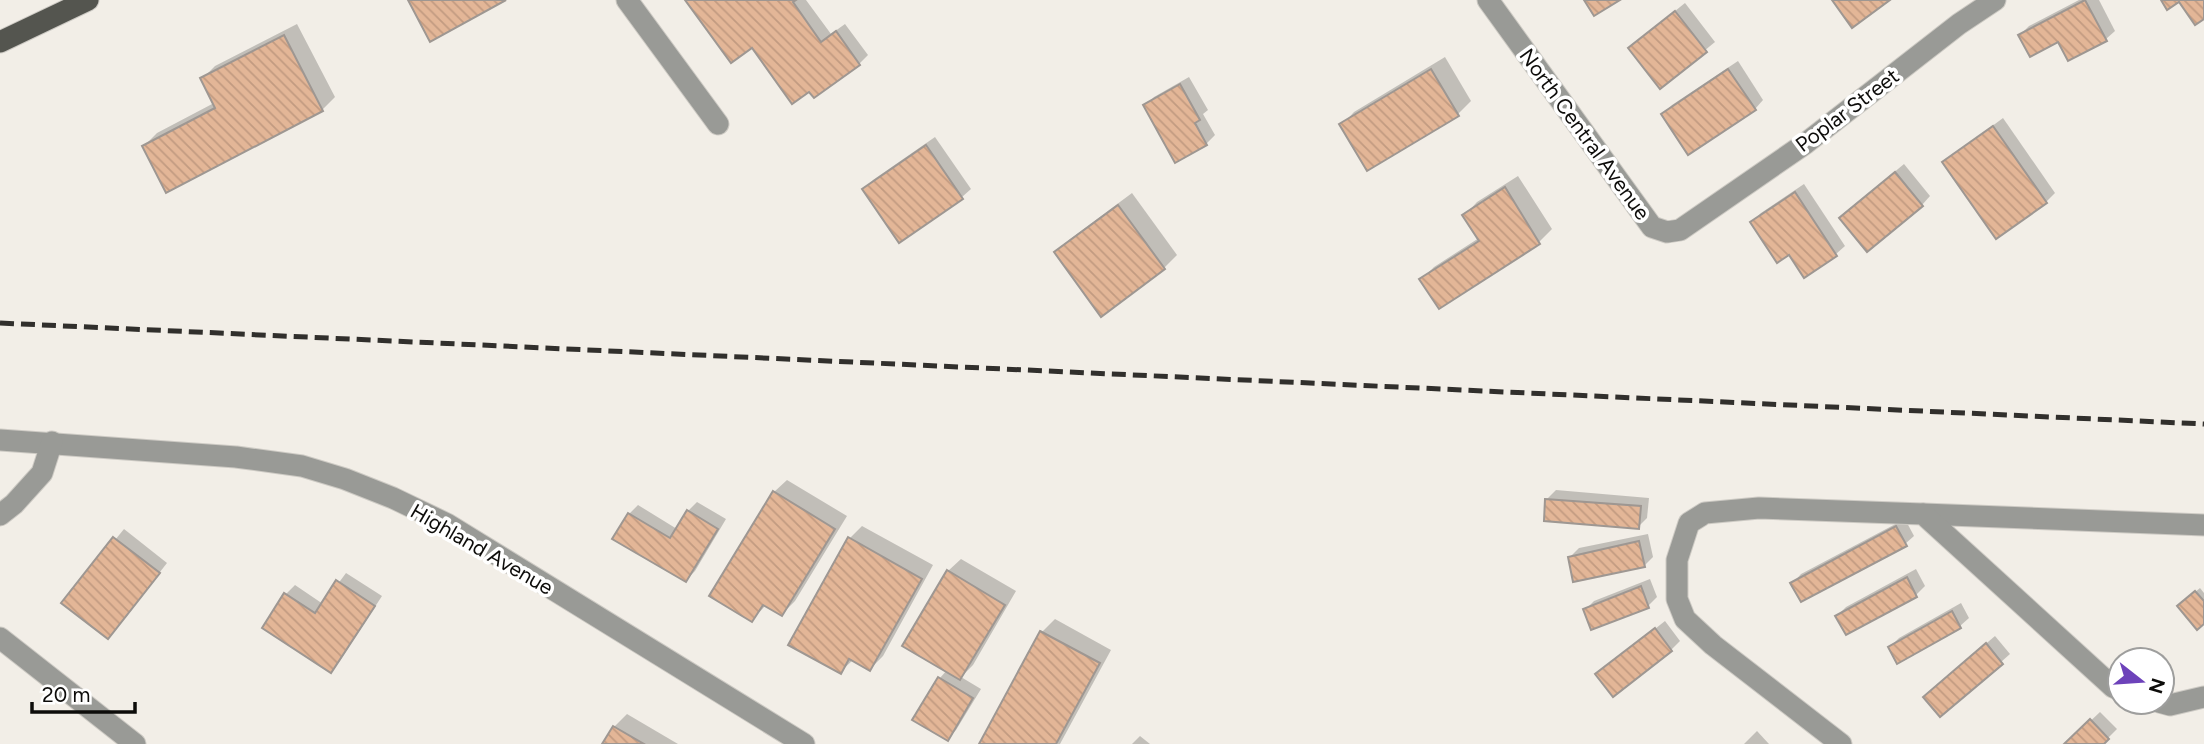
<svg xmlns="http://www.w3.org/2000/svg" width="2204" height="744" font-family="Figtree,sans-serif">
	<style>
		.shadow { fill: #0003 }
		.building { fill: url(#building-back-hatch); stroke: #9e9792; stroke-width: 2 }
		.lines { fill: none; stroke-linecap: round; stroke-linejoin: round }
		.street-casing { stroke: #cdcac4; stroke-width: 23 }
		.primary-casing { stroke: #cdcac4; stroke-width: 23 }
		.street { stroke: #999a96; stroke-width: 21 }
		.primary { stroke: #54554f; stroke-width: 21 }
		.rail { stroke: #312f2c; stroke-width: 5; stroke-dasharray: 14 7; stroke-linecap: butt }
		.labels { text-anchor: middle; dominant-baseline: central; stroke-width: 7; stroke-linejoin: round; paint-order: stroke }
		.street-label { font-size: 21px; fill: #0d0c0a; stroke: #fff }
	</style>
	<defs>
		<pattern id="building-back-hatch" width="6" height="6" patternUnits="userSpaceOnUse" patternTransform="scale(1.75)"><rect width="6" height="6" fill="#e3b697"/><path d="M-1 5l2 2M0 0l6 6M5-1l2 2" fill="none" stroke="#c29b81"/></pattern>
	</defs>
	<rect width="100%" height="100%" fill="#f2eee7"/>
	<g class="shadow">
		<path d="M 687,0 L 806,0 L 831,34 L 845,24 L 868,55 L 859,64 L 752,45 Z"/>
		<path d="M 2079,0 L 2099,0 L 2115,31 L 2106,39 L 2059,40 L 2020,35 L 2029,26 Z"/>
		<path d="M 1685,3 L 1715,42 L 1660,87 L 1639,40 Z"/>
		<path d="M 297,24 L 335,97 L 322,110 L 144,146 L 157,133 L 214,103 L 202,79 L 215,66 Z"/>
		<path d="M 1445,57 L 1471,101 L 1458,114 L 1368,169 L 1342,125 L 1354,112 Z"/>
		<path d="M 1738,61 L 1763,100 L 1755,109 L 1663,114 L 1672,105 Z"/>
		<path d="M 1189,77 L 1208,110 L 1203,114 L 1215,135 L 1206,144 L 1145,106 L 1154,97 Z"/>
		<path d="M 2003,118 L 2055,193 L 2046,202 L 1944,162 Z"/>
		<path d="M 935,137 L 971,189 L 962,197 L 865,189 L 873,180 Z"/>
		<path d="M 1904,164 L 1930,196 L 1922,205 L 1850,209 Z"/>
		<path d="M 1518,176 L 1552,229 L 1539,242 L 1439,307 L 1422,279 L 1434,267 L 1479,238 L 1465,215 L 1477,202 Z"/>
		<path d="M 1804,184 L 1845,246 L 1836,254 L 1790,253 L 1752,222 L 1761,213 Z"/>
		<path d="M 1132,193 L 1177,255 L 1164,268 L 1056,252 L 1069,240 Z"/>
		<path d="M 787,480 L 847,516 L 795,601 L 782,614 L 766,605 L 752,620 L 774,492 Z"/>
		<path d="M 1556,490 L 1649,498 L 1647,518 L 1638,527 L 1547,499 Z"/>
		<path d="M 697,502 L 726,519 L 695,571 L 686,580 L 629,514 L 638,505 L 677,529 L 688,511 Z"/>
		<path d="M 1905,519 L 1914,536 L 1905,544 L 1793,583 L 1801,574 Z"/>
		<path d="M 862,526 L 933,565 L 883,656 L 870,669 L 853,660 L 840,672 L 849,539 Z"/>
		<path d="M 124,529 L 167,563 L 116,628 L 64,603 Z"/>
		<path d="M 1648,534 L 1653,557 L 1644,566 L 1570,557 L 1579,548 Z"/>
		<path d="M 961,559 L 1016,591 L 973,665 L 961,677 L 981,689 L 956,730 L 947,739 L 914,719 L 940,678 L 947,670 L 948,571 Z"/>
		<path d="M 1916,569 L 1925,586 L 1916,595 L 1846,633 L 1837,616 L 1846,607 Z"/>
		<path d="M 346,573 L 382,596 L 339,662 L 331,671 L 264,627 L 286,594 L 295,585 L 323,604 Z"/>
		<path d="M 1650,579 L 1657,597 L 1648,606 L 1585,610 L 1594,601 Z"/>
		<path d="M 2200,588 L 2204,593 L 2204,622 L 2183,602 Z"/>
		<path d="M 1961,603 L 1969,618 L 1960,626 L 1897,661 L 1890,647 L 1899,638 Z"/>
		<path d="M 1055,619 L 1111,650 L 1060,744 L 981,744 L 1042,632 Z"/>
		<path d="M 1665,621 L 1680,641 L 1671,650 L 1598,674 Z"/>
		<path d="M 1995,636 L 2010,654 L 2001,662 L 1934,688 Z"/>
		<path d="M 2100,712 L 2117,729 L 2102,744 L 2066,744 Z"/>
		<path d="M 627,714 L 678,744 L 604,744 L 614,727 Z"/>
		<path d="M 1757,731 L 1769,744 L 1744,744 Z"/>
		<path d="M 1140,736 L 1150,744 L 1132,744 Z"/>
	</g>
	<g class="building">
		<path d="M 408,0 L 506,0 L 430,42 Z"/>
		<path d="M 685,0 L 796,0 L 793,2 L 821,42 L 836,31 L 860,65 L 814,98 L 809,92 L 792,104 L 752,48 L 731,63 Z"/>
		<path d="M 1584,0 L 1620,0 L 1594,16 Z"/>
		<path d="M 1832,0 L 1890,0 L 1852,28 Z"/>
		<path d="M 2085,0 L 2107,41 L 2068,61 L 2058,42 L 2030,57 L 2018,35 Z"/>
		<path d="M 2161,0 L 2204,0 L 2204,19 L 2195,25 L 2179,2 L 2167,10 Z"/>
		<path d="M 1675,11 L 1707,52 L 1660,89 L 1628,48 Z"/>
		<path d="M 284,35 L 323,111 L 166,193 L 142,146 L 215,108 L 200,78 Z"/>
		<path d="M 1431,69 L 1459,116 L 1367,171 L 1339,124 Z"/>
		<path d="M 1728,69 L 1756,110 L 1688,155 L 1661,114 Z"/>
		<path d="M 1180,84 L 1200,120 L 1195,123 L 1207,145 L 1175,163 L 1143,105 Z"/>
		<path d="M 1993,126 L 2047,203 L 1996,239 L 1942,162 Z"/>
		<path d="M 926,145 L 963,199 L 899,243 L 862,189 Z"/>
		<path d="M 1895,172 L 1923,206 L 1867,252 L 1839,218 Z"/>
		<path d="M 1505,187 L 1540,244 L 1439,309 L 1419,279 L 1479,241 L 1462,215 Z"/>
		<path d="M 1795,192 L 1837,256 L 1804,278 L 1789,255 L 1777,263 L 1750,222 Z"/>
		<path d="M 1118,205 L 1165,269 L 1101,317 L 1054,252 Z"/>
		<path d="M 773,491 L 835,529 L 782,616 L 763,605 L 752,622 L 709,596 Z"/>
		<path d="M 1545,499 L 1641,506 L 1639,529 L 1544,521 Z"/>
		<path d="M 687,510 L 718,529 L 686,582 L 612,539 L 628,513 L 670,538 Z"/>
		<path d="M 1896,526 L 1907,546 L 1801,602 L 1790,583 Z"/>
		<path d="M 113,537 L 160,573 L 108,639 L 61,603 Z"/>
		<path d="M 848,537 L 922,579 L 870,671 L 849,659 L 841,674 L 788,645 Z"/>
		<path d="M 1639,541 L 1645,567 L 1573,582 L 1568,557 Z"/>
		<path d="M 947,570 L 1005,605 L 960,680 L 902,646 Z"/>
		<path d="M 1907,577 L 1917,597 L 1846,635 L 1835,616 Z"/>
		<path d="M 336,580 L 375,606 L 331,673 L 262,628 L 284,593 L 315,613 Z"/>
		<path d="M 1641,586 L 1649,608 L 1591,630 L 1583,609 Z"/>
		<path d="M 2195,591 L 2204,601 L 2204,624 L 2197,630 L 2177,606 Z"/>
		<path d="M 1952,611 L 1961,628 L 1897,664 L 1888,647 Z"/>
		<path d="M 1655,628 L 1672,651 L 1613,697 L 1595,674 Z"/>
		<path d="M 1040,631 L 1100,663 L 1056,744 L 979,744 Z"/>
		<path d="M 1986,643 L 2003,664 L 1940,717 L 1923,697 Z"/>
		<path d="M 938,677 L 973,698 L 948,741 L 912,720 Z"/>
		<path d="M 2090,719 L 2109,739 L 2104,744 L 2064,744 Z"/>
		<path d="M 613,726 L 644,744 L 602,744 Z"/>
	</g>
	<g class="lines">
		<g class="street-casing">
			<g id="street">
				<path d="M 627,0 L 718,124"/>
				<path d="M 1488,0 L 1652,227 L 1667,232 L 1680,230 L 1806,143 L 1959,24 L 1995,0"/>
				<path d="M 0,440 L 236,457 L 302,466 L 345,479 L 393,498 L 447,524 L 804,744"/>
				<path d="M 1923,514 L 2204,525"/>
				<path d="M 0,515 L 14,504 L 42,473 L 52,442"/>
				<path d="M 0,638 L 135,744"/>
				<path d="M 2159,702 L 2170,705 L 2204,697"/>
				<path d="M 1841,744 L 1713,645 L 1685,619 L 1677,599 L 1677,560 L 1689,523 L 1705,513 L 1759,508 L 1923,514 L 2113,687 L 2120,690"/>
			</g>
		</g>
		<g class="primary-casing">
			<path id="primary" d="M 0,42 L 88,0"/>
		</g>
		<use href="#street" class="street"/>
		<use href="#primary" class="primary"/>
		<path class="rail" d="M 0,323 L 2204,424"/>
	</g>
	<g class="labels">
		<g class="street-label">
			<text transform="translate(1847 110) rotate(-37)">Poplar Street</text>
			<text transform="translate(1585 134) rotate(54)">North Central Avenue</text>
			<text transform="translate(482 549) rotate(30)">Highland Avenue</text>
		</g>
	</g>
	<g transform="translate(2141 681) rotate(107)"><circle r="33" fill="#ffffff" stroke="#9e9e9d" stroke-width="2"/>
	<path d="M0-5L12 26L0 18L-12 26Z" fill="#6d42ba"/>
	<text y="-10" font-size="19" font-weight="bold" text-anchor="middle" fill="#0d0c0a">N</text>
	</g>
	<path d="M32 702v10h103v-10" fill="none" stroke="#0d0c0a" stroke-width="3.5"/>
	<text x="42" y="702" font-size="21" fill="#0d0c0a" stroke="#ffffff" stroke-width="5" paint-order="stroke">20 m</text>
</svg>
